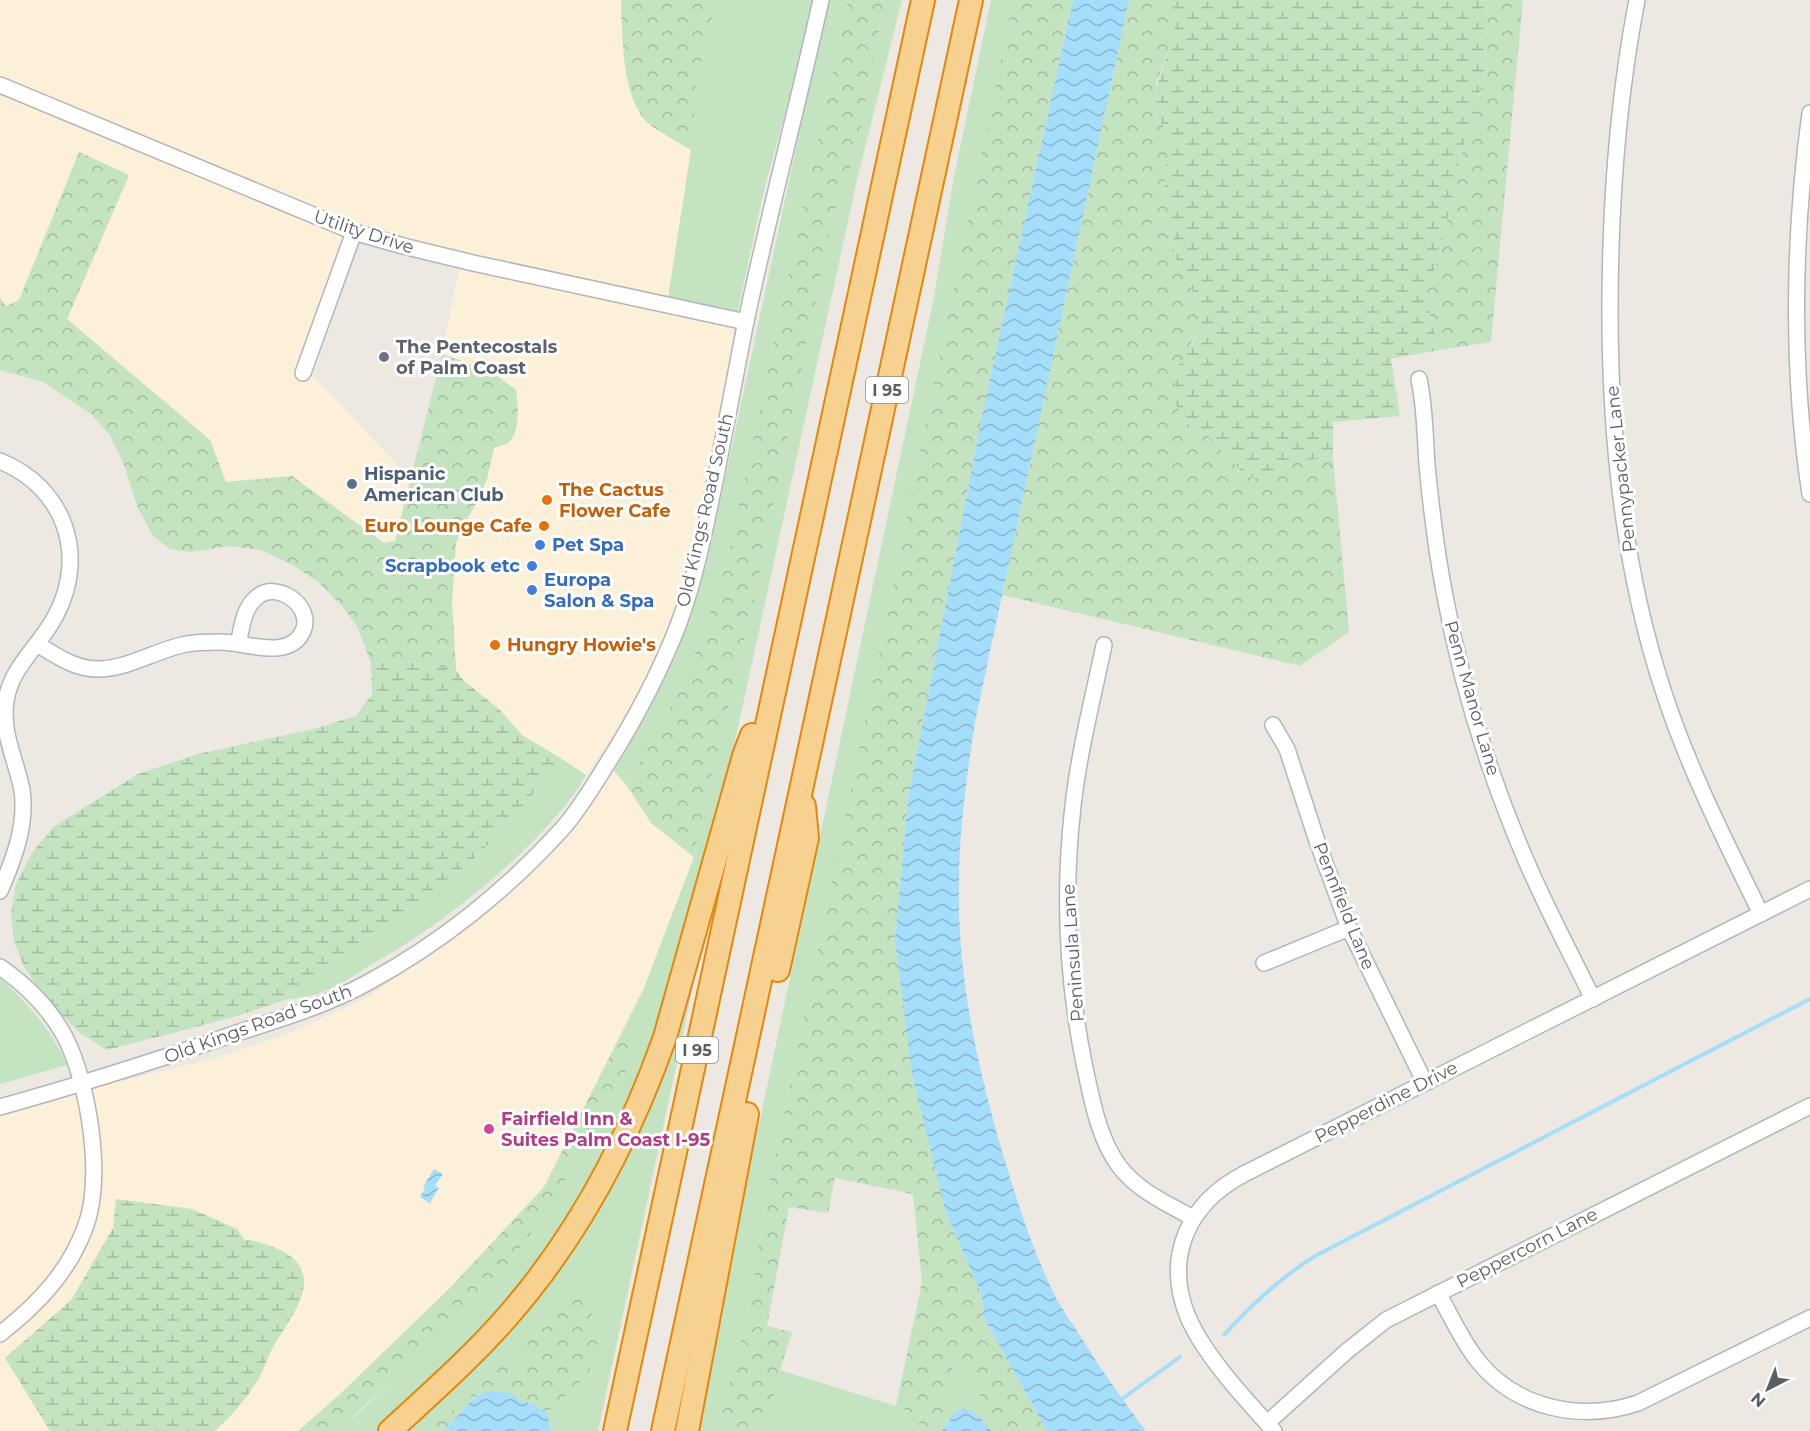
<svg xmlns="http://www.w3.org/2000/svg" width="1810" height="1431" font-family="Montserrat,sans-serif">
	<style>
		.commercial { fill: #fcf0d8 }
		.green { fill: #c4e3c0 }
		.forest { fill: url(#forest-crowns) }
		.wetland { fill: url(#wetland-marsh) }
		.water { fill: url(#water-waves) }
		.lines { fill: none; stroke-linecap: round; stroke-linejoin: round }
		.stream { stroke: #a5defa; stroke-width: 4 }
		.minor-casing { stroke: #b3b6b9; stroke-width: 18 }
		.highway-casing { stroke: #e3880c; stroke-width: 26 }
		.minor { stroke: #fff; stroke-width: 15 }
		.highway { stroke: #f7d18f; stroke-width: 22 }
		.worship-dot { fill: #6b7280; stroke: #fff; stroke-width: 2 }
		.service-dot { fill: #5c6f8a; stroke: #fff; stroke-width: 2 }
		.food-dot { fill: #e8710a; stroke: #fff; stroke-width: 2 }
		.shop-dot { fill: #3f7fe0; stroke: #fff; stroke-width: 2 }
		.hotel-dot { fill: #d1479c; stroke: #fff; stroke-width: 2 }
		.labels { text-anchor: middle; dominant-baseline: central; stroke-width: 6; stroke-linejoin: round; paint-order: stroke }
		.shield { fill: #fff; stroke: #8c8f91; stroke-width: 1.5 }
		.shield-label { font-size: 16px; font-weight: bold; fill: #5b5f62 }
		.street-label { font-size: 18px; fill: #5b5f62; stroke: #fff }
		.worship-label { font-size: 18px; font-weight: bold; fill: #5b616d; stroke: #fff; text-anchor: start }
		.service-label { font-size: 18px; font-weight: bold; fill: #4e5e75; stroke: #fff; text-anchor: start }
		.food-label { font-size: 18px; font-weight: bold; fill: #c56008; stroke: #fff; text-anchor: start }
		.shop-label { font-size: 18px; font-weight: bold; fill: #366cbe; stroke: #fff; text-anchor: start }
		.hotel-label { font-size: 18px; font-weight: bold; fill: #b23c85; stroke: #fff; text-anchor: start }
	</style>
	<defs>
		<pattern id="forest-crowns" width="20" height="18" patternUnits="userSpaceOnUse" patternTransform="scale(1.5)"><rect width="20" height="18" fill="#c4e3c0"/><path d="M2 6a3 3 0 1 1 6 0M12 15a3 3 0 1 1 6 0" fill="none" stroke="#a2bb9f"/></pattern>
		<pattern id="wetland-marsh" width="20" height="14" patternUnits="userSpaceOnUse" patternTransform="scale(1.5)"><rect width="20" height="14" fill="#c4e3c0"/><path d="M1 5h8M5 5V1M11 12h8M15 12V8" fill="none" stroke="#a2bb9f"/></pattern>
		<pattern id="water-waves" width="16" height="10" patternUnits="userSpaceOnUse" patternTransform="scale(1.5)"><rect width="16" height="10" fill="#a5defa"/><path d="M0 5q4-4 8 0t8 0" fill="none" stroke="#89b7ce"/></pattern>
	</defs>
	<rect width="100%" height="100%" fill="#ede9e2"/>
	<g class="commercial">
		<path d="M 0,0 L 621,0 L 625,58 L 632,97 L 644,120 L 691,150 L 666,311 L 734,328 L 712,454 L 695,537 L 680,592 L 662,645 L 633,705 L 586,775 L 522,735 L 499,709 L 464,681 L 456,670 L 452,602 L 456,544 L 461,530 L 478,500 L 487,479 L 494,448 L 508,443 L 491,371 L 442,354 L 460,264 L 359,241 L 313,376 L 411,479 L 395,541 L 384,543 L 292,476 L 226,482 L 210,440 L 67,319 L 129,176 L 79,153 L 19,300 L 6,307 L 0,298 Z"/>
		<path d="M 614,771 L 627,786 L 651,823 L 694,857 L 644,988 L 544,1187 L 451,1287 L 339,1395 L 298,1431 L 0,1431 L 0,1114 L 101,1086 L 220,1057 L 295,1031 L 368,997 L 447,941 L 590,805 Z"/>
	</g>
	<g class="green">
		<path d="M 717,0 L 813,0 L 800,60 L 765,186 L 734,328 L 666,311 L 696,118 L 691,104 Z"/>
		<path d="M 828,0 L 848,0 L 726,565 L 706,626 L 681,688 L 627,786 L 614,771 C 642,723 669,675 688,623 C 697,598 703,573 710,548 Z"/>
		<path d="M 885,0 L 902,0 L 857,180 L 723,796 L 650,1056 L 598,1172 L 525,1282 L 461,1353 L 377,1431 L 338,1431 L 362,1410 L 440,1332 L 561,1188 L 602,1111 L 631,1065 L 633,1038 L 624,1028 L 644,988 L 694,857 L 700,826 L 753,605 L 833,216 L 856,151 Z"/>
		<path d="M 991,0 L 1013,0 L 764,1211 L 748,1316 L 726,1396 L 718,1431 L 695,1431 L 748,1168 L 753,1153 L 934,297 L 954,177 Z"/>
		<path d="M 562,759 L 586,775 C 569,805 546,828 522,852 C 475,897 425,934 369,966 C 353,976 334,989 317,994 C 307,997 296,998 285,1000 L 358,944 L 471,862 L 502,831 Z"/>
		<path d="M 692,967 L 695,973 L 690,1001 L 598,1431 L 551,1431 L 547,1413 L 588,1375 L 593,1360 L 563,1293 L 547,1310 L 527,1337 L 527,1365 L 522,1370 L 494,1362 L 462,1381 L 473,1399 L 457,1416 L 452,1404 L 410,1431 L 396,1431 L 546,1276 Z"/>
		<path d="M 0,978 C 28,1004 51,1029 67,1065 L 0,1084 Z"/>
		<path d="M 959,1363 C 977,1370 985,1412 991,1430 L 978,1415 L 955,1412 L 942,1431 L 934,1431 L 938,1419 L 946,1408 L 953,1366 Z"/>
		<path d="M 780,1370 L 896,1406 L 921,1416 L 917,1431 L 765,1431 Z"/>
	</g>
	<g class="forest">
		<path d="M 621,0 L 717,0 L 691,104 L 696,118 L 691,150 C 680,143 651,128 644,119 C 622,92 622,34 621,0 Z"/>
		<path d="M 848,0 L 885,0 L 856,151 L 833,216 L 753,605 L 700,826 L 694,857 L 651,823 L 627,786 L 681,688 L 706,626 L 726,565 Z"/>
		<path d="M 1013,0 L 1073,0 L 983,411 L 908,799 L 895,940 L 946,1213 L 982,1295 L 983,1316 L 1047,1431 L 992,1431 C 984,1413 978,1371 959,1363 L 953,1366 L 946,1408 L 938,1419 L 934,1431 L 917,1431 L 921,1416 L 896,1406 L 922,1282 L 913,1194 L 835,1178 L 828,1213 L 789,1207 L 767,1326 L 792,1332 L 780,1370 L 765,1431 L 718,1431 L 726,1396 L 748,1316 L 764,1211 Z"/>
		<path d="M 1129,0 L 1174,0 L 1176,23 L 1169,51 L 1156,83 L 1154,113 L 1164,127 L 1168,140 L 1165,187 L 1173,228 L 1174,255 L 1198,301 L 1201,318 L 1199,332 L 1191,343 L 1185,422 L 1210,437 L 1241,471 L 1253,478 L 1267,477 L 1285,465 L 1303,460 L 1333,458 L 1349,632 L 1300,666 L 1002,595 Z"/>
		<path d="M 1487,0 L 1523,0 L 1491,342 L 1440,350 L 1431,322 L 1427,291 L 1439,257 L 1460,160 L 1475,114 L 1486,66 L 1488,31 Z"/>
		<path d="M 79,152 L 129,175 L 67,319 L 210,440 L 226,482 L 292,476 L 384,543 L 395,541 L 442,354 L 491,371 L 516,390 C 518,403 521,433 508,443 C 505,445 498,446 494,448 L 487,479 L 478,500 L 461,530 L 456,543 L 452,602 L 456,670 L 407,661 L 371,663 L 357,626 L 342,606 L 318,582 L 291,564 L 261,550 L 229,546 L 191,552 L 170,549 L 153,536 L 137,506 L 124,465 L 110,435 L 91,414 L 43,382 L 0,370 L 0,298 L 6,306 L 19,300 Z"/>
		<path d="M 624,1028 L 633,1038 L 636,1050 L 631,1065 L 602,1111 L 561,1188 L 538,1224 L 492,1285 L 338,1431 L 298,1431 L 339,1395 L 451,1287 L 544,1187 Z"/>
		<path d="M 580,1290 L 595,1320 L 598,1340 L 593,1360 L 588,1375 L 547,1413 C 528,1401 507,1396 486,1391 L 473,1399 L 461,1381 L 494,1362 L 522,1370 L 527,1365 L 527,1337 L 547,1310 L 563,1293 Z"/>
		<path d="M 452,1404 L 457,1416 L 444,1431 L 410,1431 Z"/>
	</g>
	<g class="wetland">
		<path d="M 1174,0 L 1487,0 L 1488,30 L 1486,66 L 1475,114 L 1460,160 L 1439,257 L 1427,291 L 1431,322 L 1440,350 L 1391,359 L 1400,416 L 1333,422 L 1333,458 L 1303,460 L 1285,465 L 1267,477 L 1254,478 L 1241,471 L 1210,437 L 1185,422 L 1176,405 L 1175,383 L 1179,365 L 1199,332 L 1201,318 L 1198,301 L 1174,255 L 1173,228 L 1165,187 L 1168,140 L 1164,127 L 1154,113 L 1152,99 L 1169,51 L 1176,23 Z"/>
		<path d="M 407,661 L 456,670 L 464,681 L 499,709 L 522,735 L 562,759 L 502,831 L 471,862 L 358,944 L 285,1000 L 234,1017 L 107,1050 L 80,1033 L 59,1012 L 37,986 L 24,967 L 14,942 L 11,912 L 16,884 L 32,853 L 53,827 L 138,774 L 198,754 L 314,729 L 356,716 L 372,694 L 371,663 Z"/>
		<path d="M 116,1199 L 192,1209 L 237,1229 L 245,1240 C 257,1240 273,1246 284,1252 C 328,1277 288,1320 272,1349 C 266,1361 262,1375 254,1386 C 243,1403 230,1417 215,1431 L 50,1431 L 5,1358 L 71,1300 L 113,1228 Z"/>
	</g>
	<g class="water">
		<path d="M 1073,0 L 1129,0 L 975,722 C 967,775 959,830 959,884 C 957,974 977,1065 1002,1151 C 1017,1202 1033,1252 1057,1300 C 1064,1312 1072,1323 1079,1334 C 1100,1368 1122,1399 1146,1431 L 1047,1431 L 983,1316 L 982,1295 L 946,1213 L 912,1073 L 895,940 L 908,799 L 983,411 Z"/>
		<path d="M 434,1169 L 443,1174 L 435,1185 L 439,1188 L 431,1201 L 431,1204 L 420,1197 L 425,1188 L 423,1187 Z"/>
		<path d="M 486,1391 L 511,1393 L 518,1399 L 536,1406 L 547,1413 L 551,1431 L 444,1431 L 473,1399 Z"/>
		<path d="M 965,1408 L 978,1415 L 992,1431 L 942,1431 L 955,1412 Z"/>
	</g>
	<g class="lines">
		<g class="stream">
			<path d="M 1224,1335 C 1251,1305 1280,1278 1315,1256 L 1810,999"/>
			<path d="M 1122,1399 L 1180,1357"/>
		</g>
		<g class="minor-casing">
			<g id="minor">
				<path d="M 1637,0 C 1617,103 1610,206 1610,311 C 1610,440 1623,570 1664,693 C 1689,770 1726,842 1761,914"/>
				<path d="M 0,85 L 354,232 L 403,246 L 473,263 L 746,322"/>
				<path d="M 1810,113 C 1793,237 1791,370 1810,494"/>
				<path d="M 303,373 L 354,232"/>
				<path d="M 1419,379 C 1425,407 1425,436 1427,465 C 1431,507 1436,549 1444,591 C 1460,680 1487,768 1522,851 C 1543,902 1569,950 1593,999"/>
				<path d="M 0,461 C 64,487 88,554 56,615 C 41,645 11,666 6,701 C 1,733 16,759 22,790 C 27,825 14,859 0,891"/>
				<path d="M 37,644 C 57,656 76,670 100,669 C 130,668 158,649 187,644 C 197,642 209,642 219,642 C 244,641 289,662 303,631 C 314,606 276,579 256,598 C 243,609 242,628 238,644"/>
				<path d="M 1104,645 C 1093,698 1079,752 1073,806 C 1063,893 1067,982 1085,1068 C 1092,1101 1099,1139 1119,1166 C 1138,1191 1166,1203 1193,1218"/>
				<path d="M 1273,725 L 1287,749 L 1317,841 L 1349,928 L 1425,1083"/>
				<path d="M 1264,963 L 1349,928"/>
				<path d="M 0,967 C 26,985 50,1009 65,1037 C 89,1084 104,1178 85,1228 C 68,1273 37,1305 0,1334"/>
				<path d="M 0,1107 C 76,1086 151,1062 225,1037 C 273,1021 323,1007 367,983 C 440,944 508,889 563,828 C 578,811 590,791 602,772 C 632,725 659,675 679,623 C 696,576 706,525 716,476 C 726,426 735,376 745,326 C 768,217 797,109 821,0"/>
				<path d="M 1438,1293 C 1451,1316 1462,1341 1478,1361 C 1517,1409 1581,1422 1638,1403 L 1810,1318"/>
				<path d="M 1267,1423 L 1347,1351 L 1386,1320 L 1810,1106"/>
				<path d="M 1274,1431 C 1246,1400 1204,1355 1188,1317 C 1163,1256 1189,1203 1244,1174 L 1810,889"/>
			</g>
		</g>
		<g class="highway-casing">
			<g id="highway">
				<path d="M 778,970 L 807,838 L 804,806"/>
				<path d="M 390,1431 C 430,1394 471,1358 507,1317 C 579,1235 629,1139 665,1037 L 744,756 L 752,735"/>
				<path d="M 615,1431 L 923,0"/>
				<path d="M 663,1431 L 971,0"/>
				<path d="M 687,1431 L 747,1114"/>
			</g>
		</g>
		<use href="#minor" class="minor"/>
		<use href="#highway" class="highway"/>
	</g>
	<circle class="worship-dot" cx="384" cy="357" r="6"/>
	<circle class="service-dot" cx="352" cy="484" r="6"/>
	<g class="food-dot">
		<circle cx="547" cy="500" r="6"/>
		<circle cx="544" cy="526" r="6"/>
		<circle cx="495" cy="645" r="6"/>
	</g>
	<g class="shop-dot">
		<circle cx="540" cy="545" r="6"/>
		<circle cx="532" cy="566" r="6"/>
		<circle cx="532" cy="590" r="6"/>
	</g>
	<circle class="hotel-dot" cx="489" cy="1129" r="6"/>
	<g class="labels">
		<g class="shield">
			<rect x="866" y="377" width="42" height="26" rx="4.5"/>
			<rect x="676" y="1037" width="42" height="26" rx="4.5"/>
		</g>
		<g class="shield-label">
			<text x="887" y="390">I 95</text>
			<text x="697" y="1050">I 95</text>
		</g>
		<g class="street-label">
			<text transform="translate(364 232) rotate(18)">Utility Drive</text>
			<text transform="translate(1621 469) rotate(-96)">Pennypacker Lane</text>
			<text transform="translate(705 510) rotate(-77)">Old Kings Road South</text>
			<text transform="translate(1472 698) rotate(74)">Penn Manor Lane</text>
			<text transform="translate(1344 906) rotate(68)">Pennfield Lane</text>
			<text transform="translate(1073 953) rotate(-94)">Peninsula Lane</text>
			<text transform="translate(258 1024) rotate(-20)">Old Kings Road South</text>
			<text transform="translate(1386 1102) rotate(-27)">Pepperdine Drive</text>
			<text transform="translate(1527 1248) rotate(-27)">Peppercorn Lane</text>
		</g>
		<g class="worship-label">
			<text x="396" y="347">The Pentecostals<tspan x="396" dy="21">of Palm Coast</tspan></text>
		</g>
		<g class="service-label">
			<text x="364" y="474">Hispanic<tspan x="364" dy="21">American Club</tspan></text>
		</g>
		<g class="food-label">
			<text x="559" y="490">The Cactus<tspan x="559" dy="21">Flower Cafe</tspan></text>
			<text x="532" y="526" text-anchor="end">Euro Lounge Cafe</text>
			<text x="507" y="645">Hungry Howie's</text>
		</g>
		<g class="shop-label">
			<text x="552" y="545">Pet Spa</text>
			<text x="520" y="566" text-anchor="end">Scrapbook etc</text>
			<text x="544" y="580">Europa<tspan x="544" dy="21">Salon &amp; Spa</tspan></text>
		</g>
		<g class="hotel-label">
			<text x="501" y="1119">Fairfield Inn &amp;<tspan x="501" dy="21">Suites Palm Coast I-95</tspan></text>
		</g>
	</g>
	<g transform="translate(1768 1389) rotate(222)" stroke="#ffffff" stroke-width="4.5" paint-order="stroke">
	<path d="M0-4.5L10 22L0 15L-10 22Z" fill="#5b5f62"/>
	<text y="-9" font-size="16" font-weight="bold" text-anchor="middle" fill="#5b5f62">N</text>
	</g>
</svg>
